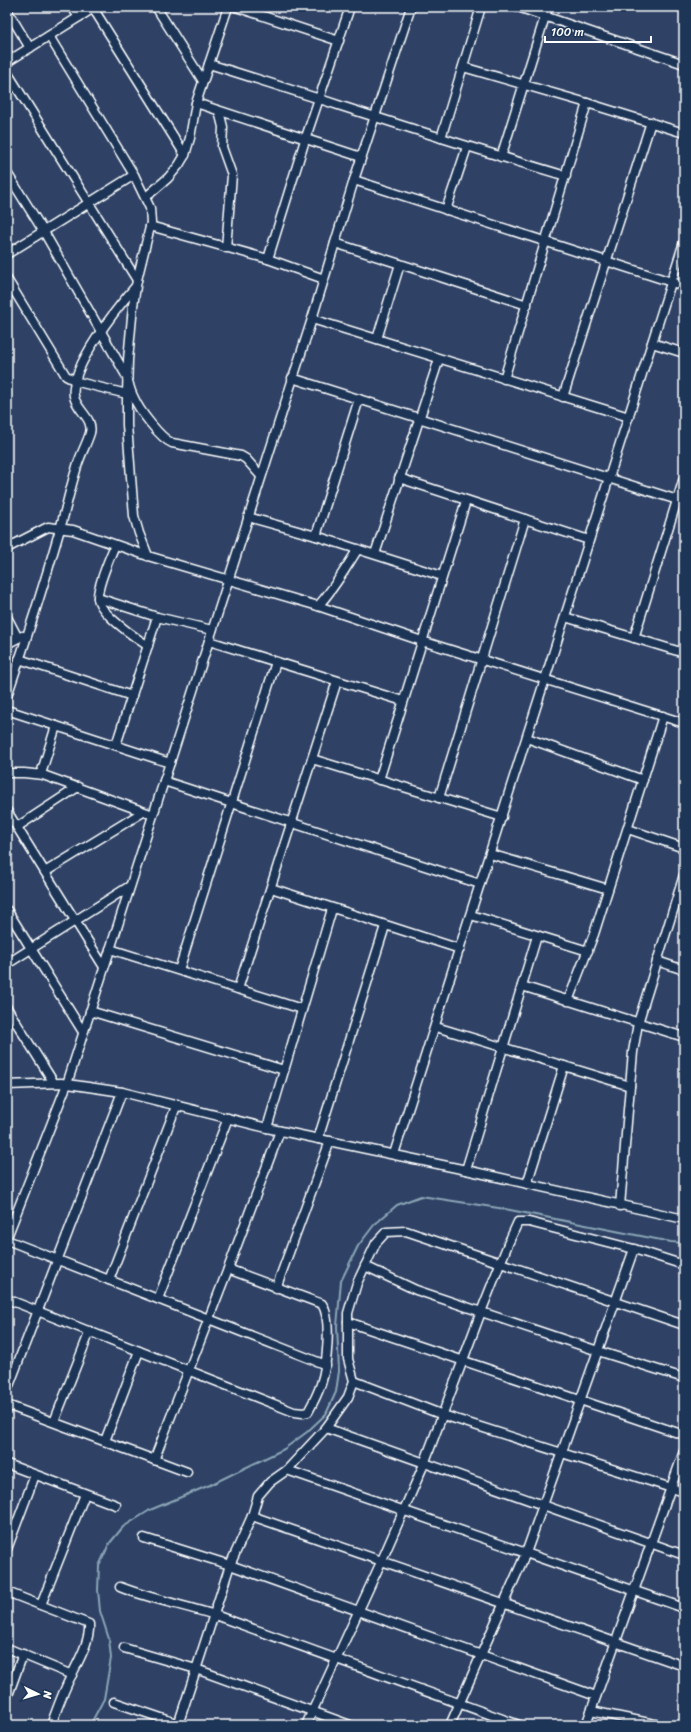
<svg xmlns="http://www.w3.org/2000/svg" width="691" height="1732" font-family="Sriracha,sans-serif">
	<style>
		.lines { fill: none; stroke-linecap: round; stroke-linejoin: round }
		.stream { stroke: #8ba5b5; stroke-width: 2 }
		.minor-casing { stroke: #fff; stroke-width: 11 }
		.minor { stroke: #1d3557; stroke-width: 8 }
	</style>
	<rect width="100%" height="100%" fill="#2f4266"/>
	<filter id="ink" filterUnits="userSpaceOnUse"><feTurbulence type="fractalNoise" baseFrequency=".025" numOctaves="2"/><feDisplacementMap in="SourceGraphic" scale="8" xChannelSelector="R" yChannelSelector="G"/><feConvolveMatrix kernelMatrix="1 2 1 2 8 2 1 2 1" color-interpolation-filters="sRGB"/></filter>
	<g filter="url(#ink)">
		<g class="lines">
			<path class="stream" d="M 90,1725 L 104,1699 L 111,1658 L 109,1639 L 100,1611 L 98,1590 L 99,1566 L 109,1544 L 123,1527 L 150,1510 L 210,1485 L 284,1449 L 307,1432 L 326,1414 L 336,1392 L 339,1371 L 337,1326 L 341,1281 L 358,1246 L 374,1225 L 397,1205 L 421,1196 L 505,1209 L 671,1242 L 684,1243"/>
			<g class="minor-casing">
				<g id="minor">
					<path d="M 72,7 L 79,17"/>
					<path d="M 156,7 L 203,81"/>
					<path d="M 236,7 L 339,41"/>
					<path d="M 518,7 L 684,64"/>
					<path d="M 93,8 L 185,155"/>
					<path d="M 7,10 L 30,48"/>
					<path d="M 49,36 L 134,175 L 150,208 L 151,223 L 137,280 L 133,306 L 128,360 L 127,394 L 127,425 L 134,516 L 139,533 L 148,556"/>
					<path d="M 7,62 L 95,7"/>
					<path d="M 209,64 C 328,101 446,141 566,176"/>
					<path d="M 463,67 L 587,103 L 684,133"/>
					<path d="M 7,72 L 137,280"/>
					<path d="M 196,103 L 361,157"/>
					<path d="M 219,111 L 223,127 L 222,147 L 232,175 L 226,248"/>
					<path d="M 441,138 L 481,7"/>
					<path d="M 501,157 L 548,7"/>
					<path d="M 7,173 L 44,232 L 127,377 C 129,384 130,391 134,398 C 139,410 160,438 172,443 L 241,456 L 246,459 L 261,476"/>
					<path d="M 354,180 L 684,286"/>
					<path d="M 146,197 L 168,178 L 179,165 L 185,155 L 190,138 L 196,103 L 228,7"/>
					<path d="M 446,210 L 467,147"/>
					<path d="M 150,226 L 268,259"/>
					<path d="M 335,243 L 527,305"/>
					<path d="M 7,254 L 134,175"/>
					<path d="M 7,279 L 66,376 L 78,382 L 127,394"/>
					<path d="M 324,279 L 268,259 L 305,140 L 350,7"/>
					<path d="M 312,319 L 629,417"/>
					<path d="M 377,339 L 400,264"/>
					<path d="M 652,343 L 684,353"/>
					<path d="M 292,378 L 684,502"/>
					<path d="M 504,379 L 587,103"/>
					<path d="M 563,397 L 651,122"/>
					<path d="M 399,478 L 589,540"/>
					<path d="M 248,517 L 316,536 L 442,576"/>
					<path d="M 316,536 L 359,399"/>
					<path d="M 115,545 C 110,557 97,586 98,598 C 99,613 136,638 148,646"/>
					<path d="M 7,548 L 48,527 L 73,530 L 148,556 L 318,606 L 422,641 L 684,723"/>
					<path d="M 375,554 L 439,359"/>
					<path d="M 98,598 L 157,617 L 212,630"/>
					<path d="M 318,606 C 334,589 345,569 358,549"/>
					<path d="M 7,617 L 18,638"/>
					<path d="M 565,617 L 684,653"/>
					<path d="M 634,638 L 684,478"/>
					<path d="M 209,641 L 403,701"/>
					<path d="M 7,644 L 22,636"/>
					<path d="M 19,659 L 132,696"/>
					<path d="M 7,696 C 26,641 44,585 60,529 C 66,509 70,489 76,470 C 79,457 86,446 90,433 C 94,418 76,410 74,396 C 69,368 117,308 135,287"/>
					<path d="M 7,710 L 170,763"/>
					<path d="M 527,738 L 643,780"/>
					<path d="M 116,745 L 157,617"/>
					<path d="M 312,759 L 502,817"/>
					<path d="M 7,773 L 24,773 L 43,775 L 153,815"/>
					<path d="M 41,774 L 56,726"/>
					<path d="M 379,780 L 466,501"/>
					<path d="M 164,781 L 480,884"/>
					<path d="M 439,798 L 525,519"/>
					<path d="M 7,811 L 104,967"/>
					<path d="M 17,827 L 78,787"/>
					<path d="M 628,829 L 684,848"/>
					<path d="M 490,854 L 608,889"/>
					<path d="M 45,872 L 143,812"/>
					<path d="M 271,888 L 460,949"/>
					<path d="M 7,910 L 83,1032"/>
					<path d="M 471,915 L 588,951"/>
					<path d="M 110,949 L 302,1009"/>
					<path d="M 657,961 L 684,970"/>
					<path d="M 7,964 L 130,886"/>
					<path d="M 179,970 L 276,662"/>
					<path d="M 522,986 L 684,1037"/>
					<path d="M 238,989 L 337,681"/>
					<path d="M 568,1001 L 594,934 L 663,716"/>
					<path d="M 7,1008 L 54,1083"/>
					<path d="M 90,1011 L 284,1070"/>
					<path d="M 436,1027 L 630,1086"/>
					<path d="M 7,1085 L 61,1083 L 122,1092 L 267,1128 L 466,1170 L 684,1219"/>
					<path d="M 267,1128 L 332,909"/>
					<path d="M 318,1139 L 385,926"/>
					<path d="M 394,1154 L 684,242"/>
					<path d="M 466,1170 L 537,936"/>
					<path d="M 527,1184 L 564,1066"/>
					<path d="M 620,1206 L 630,1086 L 633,1052 L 638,1023 L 684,875"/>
					<path d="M 7,1237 L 67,1084 L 312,319 L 354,180 L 411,7"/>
					<path d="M 7,1240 L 326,1365"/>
					<path d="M 365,1266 L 416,1290 L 598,1351 L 684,1378"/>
					<path d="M 109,1280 L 177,1104"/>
					<path d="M 276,1288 L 330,1141"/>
					<path d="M 7,1299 L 294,1412 L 303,1413 L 308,1412 C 313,1403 318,1393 321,1384 C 327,1366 332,1319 322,1304 L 228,1269"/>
					<path d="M 158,1299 L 228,1118"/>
					<path d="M 348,1322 L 684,1435"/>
					<path d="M 354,1381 L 443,1415 L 684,1492"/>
					<path d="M 7,1391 L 122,1092"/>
					<path d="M 7,1405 L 187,1472"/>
					<path d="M 54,1422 L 90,1331"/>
					<path d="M 326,1428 L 684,1555"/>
					<path d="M 105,1441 L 139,1351"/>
					<path d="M 154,1460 L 228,1269 L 280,1131"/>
					<path d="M 7,1464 L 116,1505"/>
					<path d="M 287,1470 L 684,1608"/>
					<path d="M 252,1516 L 684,1666"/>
					<path d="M 144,1538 L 230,1565 L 596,1696"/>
					<path d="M 7,1549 L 35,1475"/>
					<path d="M 120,1587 C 151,1599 183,1605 215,1615 L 519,1725"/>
					<path d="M 7,1592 L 89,1624 C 91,1643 73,1670 66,1687 C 60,1700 56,1712 51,1725"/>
					<path d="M 41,1605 L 85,1494"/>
					<path d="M 7,1648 L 72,1675"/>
					<path d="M 124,1648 L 196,1669 L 350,1725"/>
					<path d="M 7,1698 L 23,1654"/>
					<path d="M 114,1702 L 182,1725"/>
					<path d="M 591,1711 L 659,1725"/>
					<path d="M 178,1725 L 230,1565 L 252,1516 L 258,1496 L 270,1482 L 287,1470 L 326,1428 L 348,1397 L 354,1381 L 348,1359 L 348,1313 L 357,1283 L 376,1243 L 386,1232 L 406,1231 L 684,1325"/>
					<path d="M 306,1725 L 382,1560 L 424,1464 L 481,1312 L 508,1244 L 518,1222 L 529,1222 L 634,1249 L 684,1265"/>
					<path d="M 450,1725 L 526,1553 L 634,1249"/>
					<path d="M 586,1725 L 684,1451"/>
				</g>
			</g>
			<use href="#minor" class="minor"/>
		</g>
	</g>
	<rect width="691" height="1732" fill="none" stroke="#1d3557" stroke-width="24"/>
	<rect x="12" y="12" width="667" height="1708" fill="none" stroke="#fff" stroke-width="1.5" filter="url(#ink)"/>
	<g transform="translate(38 1694) rotate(95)" stroke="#1d3557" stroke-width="3" paint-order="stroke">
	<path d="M0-3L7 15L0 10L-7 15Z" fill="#ffffff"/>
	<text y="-6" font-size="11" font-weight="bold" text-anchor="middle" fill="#ffffff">N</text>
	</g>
	<path d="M545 36v6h106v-6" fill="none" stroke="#ffffff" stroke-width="2"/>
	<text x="551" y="36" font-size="12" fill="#ffffff" stroke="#1d3557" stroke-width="3" paint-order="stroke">100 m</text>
</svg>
